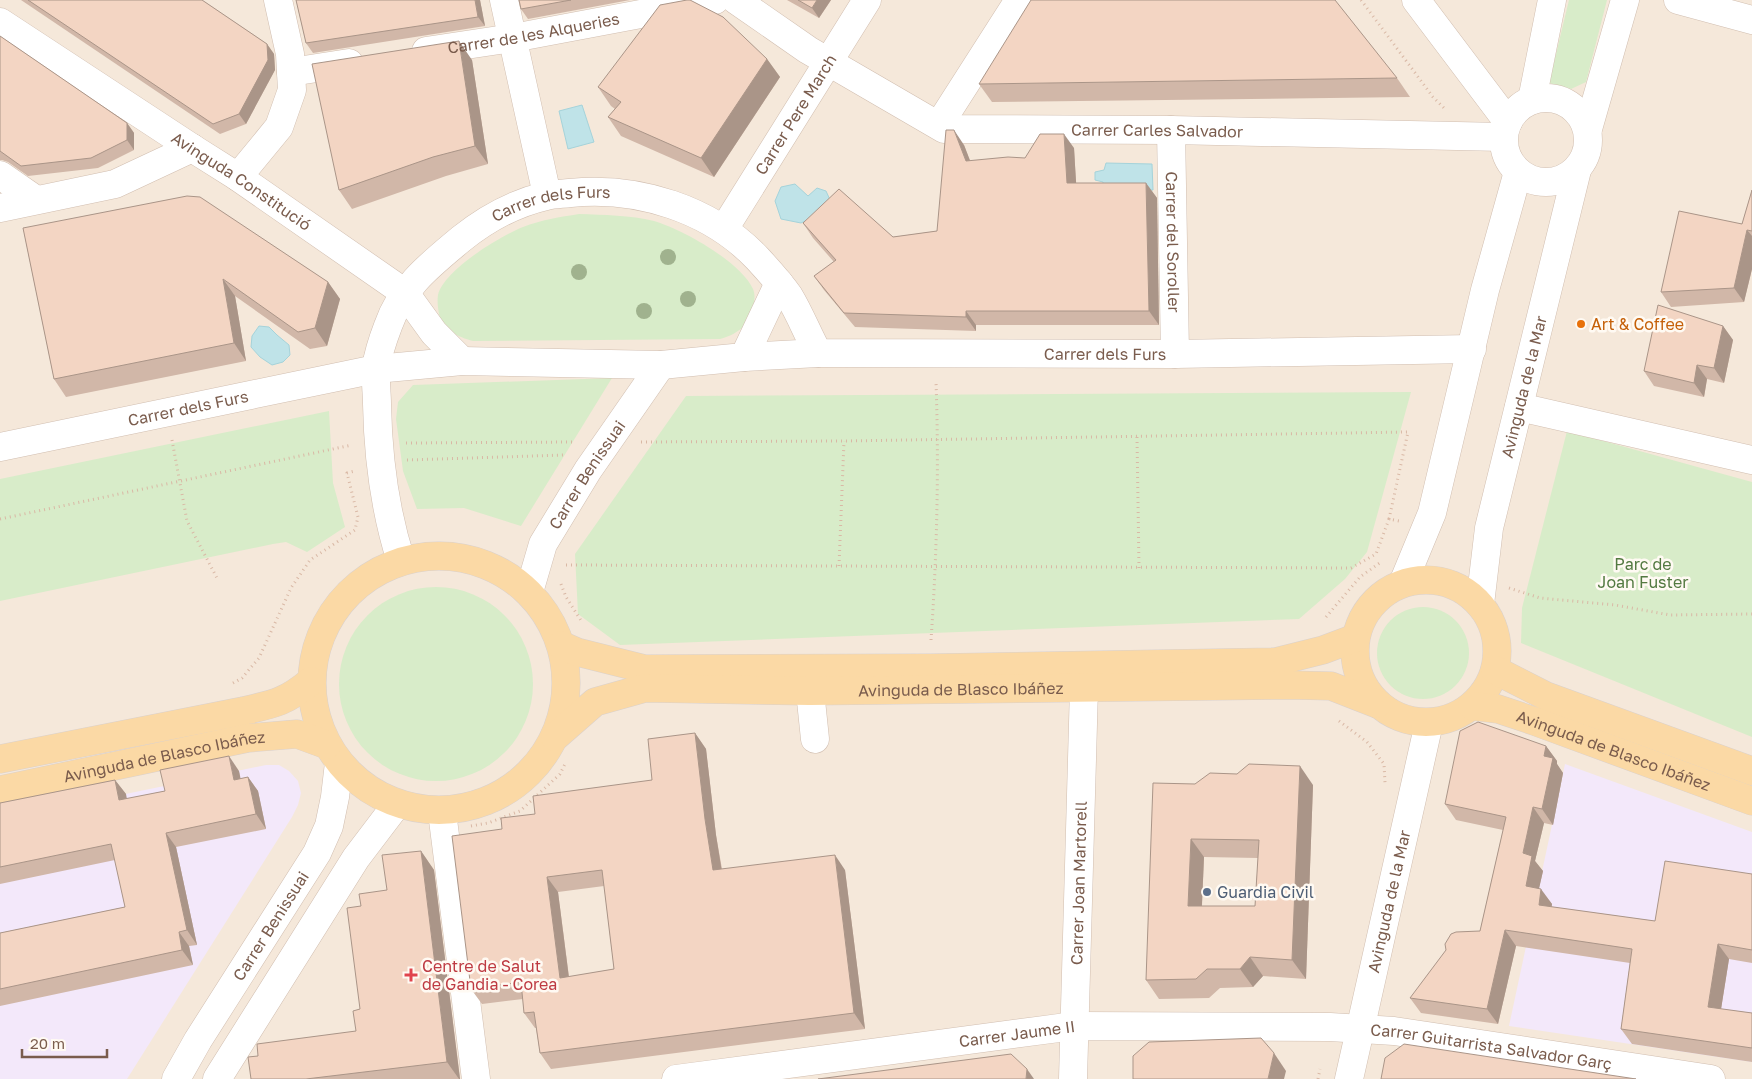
<svg xmlns="http://www.w3.org/2000/svg" width="1752" height="1079" font-family="'Golos Text',sans-serif">
	<style>
		.residential { fill: #f5e8da }
		.education { fill: #f3e8fa }
		.green { fill: #d8ecc9 }
		.water { fill: #bfe3e8; stroke: #a5d3da }
		.lines { fill: none; stroke-linecap: round; stroke-linejoin: round }
		.minor-casing { stroke: #d1beb0; stroke-width: 29 }
		.major-casing { stroke: #dad1cd; stroke-width: 29 }
		.path { stroke: #d9b8a5; stroke-width: 3; stroke-dasharray: 1 4; stroke-linecap: butt }
		.minor { stroke: #fff; stroke-width: 28 }
		.major { stroke: #fbd9a5; stroke-width: 28 }
		.tree { fill: #a0b28e }
		.wall { fill: #d1b7a8; fill-rule: evenodd }
		.shaded-wall { fill: #aa9588 }
		.building { fill: #f3d5c3; stroke: #aa9588; fill-rule: evenodd }
		.food-dot { fill: #e8710a; stroke: #fffaf3; stroke-width: 2 }
		.service-dot { fill: #5c6f8a; stroke: #fffaf3; stroke-width: 2 }
		.health-dot { fill: #e0444e; stroke: #fffaf3; stroke-width: 2 }
		.labels { text-anchor: middle; dominant-baseline: central; stroke-width: 5; stroke-linejoin: round; paint-order: stroke }
		.street-label { font-size: 16px; fill: #7a5c4d; stroke: #fffaf3 }
		.food-label { font-size: 16px; fill: #c56008; stroke: #fffaf3; text-anchor: start }
		.park-label { font-size: 16px; fill: #537a41; stroke: #fffaf3 }
		.service-label { font-size: 16px; fill: #4e5e75; stroke: #fffaf3; text-anchor: start }
		.health-label { font-size: 16px; fill: #be3a42; stroke: #fffaf3; text-anchor: start }
	</style>
	<rect width="100%" height="100%" fill="#fdf6ec"/>
	<rect class="residential" x="0" y="0" width="1752" height="1079"/>
	<g class="education">
		<path d="M 1565,764 L 1752,832 L 1752,1062 L 1509,1026 Z"/>
		<path d="M 266,765 L 279,765 L 289,771 L 298,781 L 301,793 L 298,805 L 292,817 L 127,1079 L 0,1079 L 0,820 Z"/>
	</g>
	<g class="green">
		<path d="M 1569,0 L 1607,0 L 1586,82 L 1571,89 L 1549,83 Z"/>
		<path d="M 579,214 C 604,215 630,215 654,221 C 682,229 741,262 753,289 C 756,296 754,304 752,311 C 748,327 735,335 720,339 L 473,341 C 458,337 443,330 439,314 C 438,308 437,301 438,295 C 444,270 500,236 523,227 C 541,220 560,217 579,214 Z"/>
		<path d="M 612,378 L 521,526 L 464,508 L 417,509 L 403,471 L 396,419 L 398,402 L 413,385 Z"/>
		<path d="M 1411,392 L 1367,552 L 1345,579 L 1299,619 L 620,645 L 578,614 L 575,554 L 686,396 Z"/>
		<path d="M 329,411 L 333,483 L 345,527 L 307,552 L 286,542 L 273,544 L 0,601 L 0,479 Z"/>
		<path d="M 1567,431 L 1752,482 L 1752,737 L 1521,643 L 1522,608 Z"/>
		<circle cx="436" cy="684" r="97"/>
		<circle cx="1423" cy="653" r="46"/>
	</g>
	<g class="water">
		<path d="M 582,105 L 594,142 L 568,149 L 559,111 Z"/>
		<path d="M 1106,163 L 1152,164 L 1153,190 L 1104,190 L 1103,182 L 1095,180 L 1095,172 L 1104,170 Z"/>
		<path d="M 795,184 L 808,196 L 817,188 L 826,191 L 831,202 L 817,215 L 801,223 L 781,219 L 775,201 L 781,187 Z"/>
		<path d="M 259,326 L 269,327 L 277,335 L 289,345 L 290,355 L 283,362 L 272,365 L 260,357 L 251,347 L 252,336 Z"/>
	</g>
	<g class="lines">
		<g class="minor-casing">
			<g id="minor">
				<path d="M 504,0 L 547,195"/>
				<path id="s1" d="M 736,0 L 808,50 L 944,129 L 1171,130 L 1503,137"/>
				<path d="M 1416,0 L 1508,122"/>
				<path d="M 1678,0 L 1752,20"/>
				<path id="s2" d="M 0,22 L 192,148 L 238,177 L 405,293 L 434,333 L 462,361"/>
				<path id="s3" d="M 426,51 L 513,38 L 715,0"/>
				<path d="M 291,72 L 349,63"/>
				<circle cx="1546" cy="140" r="42"/>
				<path d="M 1532,100 L 1552,0"/>
				<path d="M 939,125 L 1019,0"/>
				<path d="M 1588,129 L 1625,0"/>
				<path id="s4" d="M 1171,130 L 1175,354"/>
				<path d="M 0,175 L 36,200"/>
				<path d="M 238,177 L 279,127 L 292,90 L 290,54 L 278,0"/>
				<path d="M 0,208 L 115,184 L 192,148"/>
				<path id="s5" d="M 724,229 L 867,0"/>
				<path d="M 744,357 L 818,353"/>
				<path d="M 1519,407 L 1752,460"/>
				<path id="s6" d="M 0,447 L 376,369 L 462,361 L 661,365 L 744,357 L 779,283"/>
				<path id="s7" d="M 401,561 C 385,511 378,457 377,404 C 377,393 375,380 376,368 C 378,354 383,339 388,326 C 402,286 430,265 461,239 C 486,219 515,203 546,196 C 553,194 562,194 570,193 C 638,186 711,209 758,259 C 769,271 780,283 789,296 C 800,314 808,335 818,353 L 1175,354 L 1472,349"/>
				<path d="M 1403,583 L 1432,513 L 1485,290 L 1518,172"/>
				<path id="s8" d="M 529,592 L 543,544 L 588,470 L 661,365"/>
				<path id="s9" d="M 1480,604 L 1489,528 L 1577,170"/>
				<path d="M 810,691 L 815,739"/>
				<path d="M 442,812 L 476,1079"/>
				<path id="s10" d="M 176,1079 L 198,1040 L 317,853 L 329,826 L 335,797 L 339,763"/>
				<path d="M 217,1079 L 356,858 L 397,804"/>
				<path id="s11" d="M 676,1079 L 1074,1026 L 1330,1027 L 1394,1031 L 1711,1079"/>
				<path id="s12" d="M 1073,1079 L 1084,688"/>
				<path id="s13" d="M 1349,1079 L 1429,723"/>
			</g>
		</g>
		<g class="major-casing">
			<g id="major">
				<circle cx="439" cy="683" r="127"/>
				<circle cx="1426" cy="651" r="71"/>
				<path d="M 561,645 L 577,652 L 645,669 L 931,668 L 1275,662 L 1323,650 L 1355,638"/>
				<path d="M 1495,670 L 1546,696 L 1752,771"/>
				<path id="s14" d="M 1472,706 L 1498,709 L 1534,721 L 1752,801"/>
				<path id="s15" d="M 555,737 L 595,702 L 645,688 L 810,691 L 1289,685 L 1331,686 L 1377,704"/>
				<path d="M 0,759 L 243,711 C 274,704 286,702 311,681"/>
				<path id="s16" d="M 0,790 L 248,738 L 297,734 L 327,745"/>
			</g>
		</g>
		<g class="path">
			<path d="M 1361,0 L 1433,97 L 1444,108"/>
			<path d="M 1137,437 L 1139,568"/>
			<path d="M 172,440 L 187,521 L 218,580"/>
			<path d="M 641,442 L 844,441 L 1408,432 L 1389,519"/>
			<path d="M 406,443 L 575,442"/>
			<path d="M 407,460 L 564,455"/>
			<path d="M 0,519 L 352,445"/>
			<path d="M 566,565 L 1351,568 L 1376,554 L 1389,519 L 1399,521"/>
			<path d="M 839,566 L 844,441"/>
			<path d="M 561,584 L 566,597 L 582,622"/>
			<path d="M 1509,588 L 1540,598 L 1615,605 L 1670,615 L 1752,614"/>
			<path d="M 1326,617 L 1360,577 L 1381,562"/>
			<path d="M 931,640 C 937,554 939,468 936,382"/>
			<path d="M 233,683 L 242,678 L 259,658 L 291,588 L 310,560 L 355,530 L 358,517 L 347,473 L 355,471"/>
			<path d="M 1339,721 L 1367,742 L 1384,764 L 1385,783"/>
			<path d="M 471,826 L 488,823 L 520,811 L 560,774 L 566,762"/>
			<path d="M 1318,1079 L 1320,1069"/>
		</g>
		<use href="#minor" class="minor"/>
		<use href="#major" class="major"/>
	</g>
	<g class="tree">
		<circle cx="668" cy="257" r="8"/>
		<circle cx="579" cy="272" r="8"/>
		<circle cx="688" cy="299" r="8"/>
		<circle cx="644" cy="311" r="8"/>
	</g>
	<g class="wall">
		<path d="M 21,0 L 202,0 L 267,44 L 274,54 L 275,70 L 246,124 L 220,134 Z"/>
		<path d="M 296,0 L 480,0 L 485,26 L 313,53 L 306,43 Z"/>
		<path d="M 519,0 L 630,0 L 528,19 L 521,9 Z"/>
		<path d="M 787,0 L 831,0 L 819,18 Z"/>
		<path d="M 0,36 L 127,123 L 134,133 L 134,150 L 98,168 L 28,176 L 8,162 L 2,160 L 0,160 Z"/>
		<path d="M 767,59 L 780,77 L 714,177 L 621,136 L 608,117 L 615,109 L 611,106 L 598,87 Z"/>
		<path d="M 472,60 L 488,164 L 446,176 L 352,209 L 339,190 Z"/>
		<path d="M 1397,78 L 1410,97 L 992,102 L 979,84 Z"/>
		<path d="M 964,145 L 970,161 L 1025,158 L 1074,148 L 1076,183 L 1146,183 L 1157,198 L 1159,325 L 976,325 L 976,331 L 855,327 L 824,290 L 814,276 L 834,262 L 813,238 L 803,223 L 893,237 L 937,231 Z"/>
		<path d="M 1752,190 L 1752,269 L 1744,302 L 1671,307 L 1661,292 L 1742,224 Z"/>
		<path d="M 23,228 L 328,282 L 340,299 L 327,346 L 310,349 L 235,296 L 246,361 L 66,397 L 54,379 Z"/>
		<path d="M 1723,326 L 1733,340 L 1724,383 L 1707,379 L 1704,397 L 1654,386 L 1644,371 Z"/>
		<path d="M 695,733 L 706,749 L 716,835 L 722,869 L 845,870 L 865,1029 L 551,1069 L 540,1053 L 536,1028 L 535,1028 L 524,1013 L 523,999 L 482,1004 L 471,989 L 502,829 L 535,814 L 652,780 ZM 604,886 L 614,969 L 569,977 L 558,892 Z"/>
		<path d="M 1546,746 L 1557,761 L 1557,764 L 1563,773 L 1553,825 L 1544,823 L 1535,861 L 1543,871 L 1539,888 L 1552,904 L 1551,907 L 1655,921 L 1752,874 L 1752,963 L 1729,959 L 1721,1009 L 1752,1013 L 1752,1062 L 1632,1044 L 1621,1029 L 1630,963 L 1516,946 L 1498,1024 L 1421,1013 L 1410,998 L 1480,931 L 1503,830 L 1456,820 L 1445,804 Z"/>
		<path d="M 239,771 L 240,779 L 248,777 L 258,791 L 266,829 L 176,847 L 197,945 L 189,946 L 193,965 L 0,1006 L 0,933 L 125,907 L 115,860 L 0,884 L 0,803 L 115,780 L 126,794 L 126,799 L 165,791 Z"/>
		<path d="M 1195,784 L 1313,785 L 1306,979 L 1263,976 L 1253,987 L 1220,988 L 1209,998 L 1159,999 L 1146,980 ZM 1204,857 L 1258,858 L 1255,906 L 1202,906 Z"/>
		<path d="M 421,851 L 434,870 L 460,1079 L 251,1079 L 258,1056 L 356,1031 L 360,1009 L 387,890 Z"/>
	</g>
	<g class="shaded-wall">
		<path d="M 475,0 L 480,0 L 485,26 L 478,17 Z"/>
		<path d="M 817,0 L 831,0 L 819,18 L 812,8 Z"/>
		<path d="M 459,41 L 472,60 L 488,164 L 475,146 Z"/>
		<path d="M 267,44 L 274,54 L 275,70 L 246,124 L 239,114 Z"/>
		<path d="M 767,59 L 780,77 L 714,177 L 701,158 Z"/>
		<path d="M 127,123 L 134,133 L 134,150 L 127,140 Z"/>
		<path d="M 954,130 L 964,145 L 976,176 L 966,161 Z"/>
		<path d="M 1064,134 L 1074,148 L 1077,198 L 1067,183 Z"/>
		<path d="M 1146,183 L 1157,198 L 1159,325 L 1149,311 Z"/>
		<path d="M 1747,230 L 1752,236 L 1752,269 L 1744,302 L 1734,288 Z"/>
		<path d="M 223,279 L 235,296 L 246,361 L 234,343 Z"/>
		<path d="M 328,282 L 340,299 L 327,346 L 315,328 Z"/>
		<path d="M 966,311 L 976,325 L 976,331 L 966,317 Z"/>
		<path d="M 1723,326 L 1733,340 L 1724,383 L 1714,368 Z"/>
		<path d="M 1697,365 L 1707,379 L 1704,397 L 1694,383 Z"/>
		<path d="M 695,733 L 706,749 L 716,835 L 724,885 L 713,870 L 705,819 Z"/>
		<path d="M 1546,746 L 1557,761 L 1557,764 L 1563,773 L 1553,825 L 1542,809 L 1544,756 Z"/>
		<path d="M 229,756 L 239,771 L 244,795 L 234,780 Z"/>
		<path d="M 1300,766 L 1313,785 L 1306,979 L 1292,960 Z"/>
		<path d="M 248,777 L 258,791 L 266,829 L 256,814 Z"/>
		<path d="M 115,780 L 126,794 L 130,815 L 119,800 Z"/>
		<path d="M 1533,807 L 1544,823 L 1535,861 L 1543,871 L 1536,902 L 1526,886 L 1523,853 Z"/>
		<path d="M 166,833 L 176,847 L 197,945 L 187,930 Z"/>
		<path d="M 1191,839 L 1204,857 L 1201,925 L 1188,906 Z"/>
		<path d="M 421,851 L 434,870 L 460,1079 L 459,1079 L 447,1062 Z"/>
		<path d="M 835,855 L 845,870 L 865,1029 L 854,1013 Z"/>
		<path d="M 547,877 L 558,892 L 571,994 L 560,978 Z"/>
		<path d="M 1541,889 L 1552,904 L 1550,921 L 1539,905 Z"/>
		<path d="M 1505,930 L 1516,946 L 1498,1024 L 1487,1009 Z"/>
		<path d="M 179,932 L 189,946 L 193,965 L 182,950 Z"/>
		<path d="M 1718,944 L 1729,959 L 1719,1022 L 1708,1007 Z"/>
		<path d="M 1250,957 L 1263,976 L 1253,987 L 1240,969 Z"/>
		<path d="M 1274,1053 L 1286,1071 L 1284,1079 L 1268,1079 Z"/>
		<path d="M 1027,1069 L 1034,1079 L 1026,1079 Z"/>
	</g>
	<g class="building">
		<path d="M 28,0 L 202,0 L 267,44 L 268,60 L 239,114 L 213,124 Z"/>
		<path d="M 296,0 L 475,0 L 478,17 L 306,43 Z"/>
		<path d="M 519,0 L 571,0 L 521,9 Z"/>
		<path d="M 687,0 L 690,0 L 723,17 L 767,59 L 701,158 L 608,117 L 621,102 L 598,87 L 660,5 Z"/>
		<path d="M 798,0 L 817,0 L 812,8 Z"/>
		<path d="M 1031,0 L 1335,0 L 1397,78 L 979,84 Z"/>
		<path d="M 0,36 L 127,123 L 127,140 L 91,158 L 21,166 L 0,151 Z"/>
		<path d="M 459,41 L 475,146 L 433,157 L 339,190 L 312,64 Z"/>
		<path d="M 946,130 L 954,130 L 966,161 L 1008,157 L 1025,158 L 1040,134 L 1064,134 L 1067,183 L 1146,183 L 1149,311 L 966,311 L 966,317 L 844,313 L 814,276 L 836,260 L 803,223 L 839,189 L 893,237 L 937,231 Z"/>
		<path d="M 1752,190 L 1752,231 L 1747,230 L 1734,288 L 1661,292 L 1679,211 L 1742,224 Z"/>
		<path d="M 187,196 L 200,197 L 328,282 L 315,328 L 298,332 L 223,279 L 234,343 L 54,379 L 23,228 Z"/>
		<path d="M 1658,305 L 1723,326 L 1714,368 L 1697,365 L 1694,383 L 1644,371 Z"/>
		<path d="M 1478,722 L 1546,746 L 1544,756 L 1553,758 L 1542,809 L 1533,807 L 1523,853 L 1532,856 L 1526,886 L 1541,889 L 1539,905 L 1655,921 L 1665,861 L 1752,874 L 1752,950 L 1718,944 L 1708,1007 L 1752,1013 L 1752,1048 L 1621,1029 L 1632,949 L 1505,930 L 1487,1009 L 1410,998 L 1446,950 L 1445,944 L 1451,934 L 1456,932 L 1480,931 L 1506,817 L 1445,804 L 1460,731 Z"/>
		<path d="M 695,733 L 705,819 L 713,870 L 835,855 L 854,1013 L 540,1053 L 534,1012 L 524,1013 L 521,982 L 471,989 L 452,836 L 502,829 L 501,818 L 535,814 L 533,796 L 652,780 L 648,739 ZM 602,870 L 614,969 L 560,978 L 547,877 Z"/>
		<path d="M 229,756 L 234,780 L 248,777 L 256,814 L 166,833 L 187,930 L 179,932 L 182,950 L 0,989 L 0,933 L 125,907 L 111,844 L 0,867 L 0,803 L 115,780 L 119,800 L 165,791 L 160,770 Z"/>
		<path d="M 1249,764 L 1300,766 L 1292,960 L 1250,957 L 1240,969 L 1207,969 L 1196,979 L 1146,980 L 1153,783 L 1195,784 L 1210,773 L 1237,774 ZM 1191,839 L 1259,840 L 1255,906 L 1188,906 Z"/>
		<path d="M 421,851 L 447,1062 L 306,1079 L 251,1079 L 248,1057 L 258,1056 L 257,1044 L 356,1031 L 353,1011 L 360,1009 L 347,908 L 361,906 L 359,894 L 387,890 L 382,855 Z"/>
		<path d="M 1261,1038 L 1274,1053 L 1268,1079 L 1133,1079 L 1133,1056 L 1149,1042 Z"/>
		<path d="M 1404,1044 L 1636,1079 L 1381,1079 L 1385,1058 Z"/>
		<path d="M 1011,1054 L 1027,1069 L 1026,1079 L 818,1079 Z"/>
	</g>
	<circle class="food-dot" cx="1581" cy="324" r="5"/>
	<circle class="service-dot" cx="1207" cy="892" r="5"/>
	<path class="health-dot" d="M408.5 967.5h5v5h5v5h-5v5h-5v-5h-5v-5h5z"/>
	<g class="labels">
		<g class="street-label">
			<text stroke="none"><textPath href="#s3" startOffset="109">Carrer de les Alqueries</textPath></text>
			<text stroke="none"><textPath href="#s5" startOffset="135">Carrer Pere March</textPath></text>
			<text stroke="none"><textPath href="#s1" startOffset="458">Carrer Carles Salvador</textPath></text>
			<text stroke="none"><textPath href="#s2" startOffset="289">Avinguda Constitució</textPath></text>
			<text stroke="none"><textPath href="#s7" startOffset="454">Carrer dels Furs</textPath></text>
			<text stroke="none"><textPath href="#s4" startOffset="112">Carrer del Soroller</textPath></text>
			<text stroke="none"><textPath href="#s7" startOffset="1080">Carrer dels Furs</textPath></text>
			<text stroke="none"><textPath href="#s9" startOffset="222">Avinguda de la Mar</textPath></text>
			<text stroke="none"><textPath href="#s6" startOffset="192">Carrer dels Furs</textPath></text>
			<text stroke="none"><textPath href="#s8" startOffset="132">Carrer Benissuai</textPath></text>
			<text stroke="none"><textPath href="#s15" startOffset="421">Avinguda de Blasco Ibáñez</textPath></text>
			<text stroke="none"><textPath href="#s14" startOffset="149">Avinguda de Blasco Ibáñez</textPath></text>
			<text stroke="none"><textPath href="#s16" startOffset="168">Avinguda de Blasco Ibáñez</textPath></text>
			<text stroke="none"><textPath href="#s12" startOffset="196">Carrer Joan Martorell</textPath></text>
			<text stroke="none"><textPath href="#s13" startOffset="182">Avinguda de la Mar</textPath></text>
			<text stroke="none"><textPath href="#s10" startOffset="180">Carrer Benissuai</textPath></text>
			<text stroke="none"><textPath href="#s11" startOffset="344">Carrer Jaume II</textPath></text>
			<text stroke="none"><textPath href="#s11" startOffset="820">Carrer Guitarrista Salvador Garç</textPath></text>
		</g>
		<g class="food-label">
			<text x="1591" y="324">Art &amp; Coffee</text>
		</g>
		<g class="park-label">
			<text x="1643" y="564">Parc de<tspan x="1643" dy="18">Joan Fuster</tspan></text>
		</g>
		<g class="service-label">
			<text x="1217" y="892">Guardia Civil</text>
		</g>
		<g class="health-label">
			<text x="422" y="966">Centre de Salut<tspan x="422" dy="18">de Gandia - Corea</tspan></text>
		</g>
	</g>
	<path d="M22 1049v8h85v-8" fill="none" stroke="#7a5c4d" stroke-width="2.5"/>
	<text x="30" y="1049" font-size="15" fill="#7a5c4d" stroke="#fffaf3" stroke-width="4" paint-order="stroke">20 m</text>
</svg>
